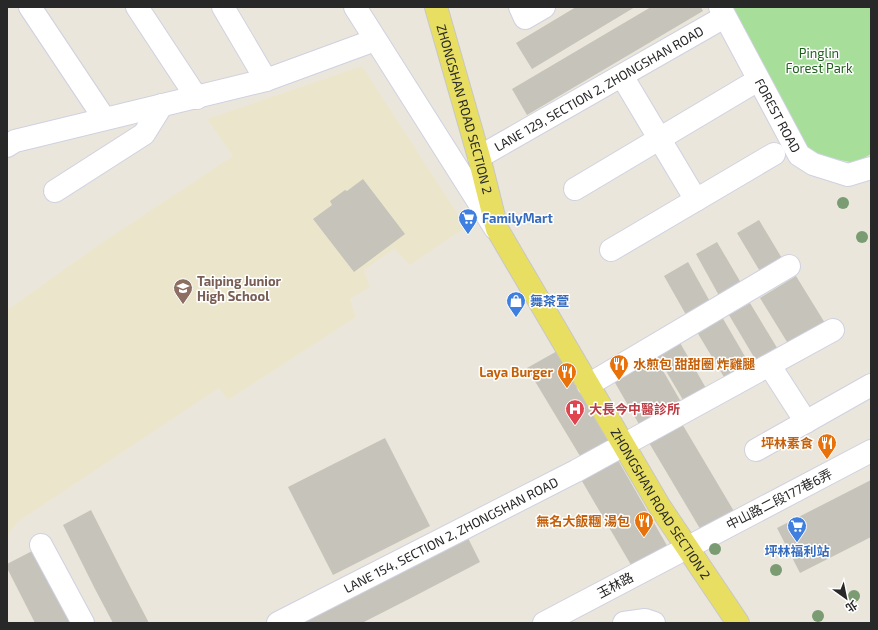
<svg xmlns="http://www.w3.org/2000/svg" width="878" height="630" font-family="'Exo 2','Noto Sans TC',sans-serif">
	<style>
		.education { fill: #ebe6cb }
		.green { fill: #a6de9a }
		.building { fill: #c5c3ba }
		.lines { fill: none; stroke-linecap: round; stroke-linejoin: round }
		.minor-casing { stroke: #d0d1e1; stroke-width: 24 }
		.major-casing { stroke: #c7c7c7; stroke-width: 24 }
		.minor { stroke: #fff; stroke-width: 22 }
		.major { stroke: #e8df62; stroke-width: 22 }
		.tree { fill: #7b9c72 }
		.labels { text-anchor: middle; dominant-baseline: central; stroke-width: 3; stroke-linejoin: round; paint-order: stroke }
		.park-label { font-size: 13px; fill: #20601d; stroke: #fff }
		.street-label { font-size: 13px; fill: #282828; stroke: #fff }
		.shop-label { font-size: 13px; font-weight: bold; fill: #366cbe; stroke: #fff; text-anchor: start }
		.education-label { font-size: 13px; font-weight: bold; fill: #785e54; stroke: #fff; text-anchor: start }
		.food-label { font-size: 13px; font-weight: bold; fill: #c56008; stroke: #fff; text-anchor: end }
		.health-label { font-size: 13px; font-weight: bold; fill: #be3a42; stroke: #fff; text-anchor: start }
	</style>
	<rect width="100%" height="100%" fill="#eae6db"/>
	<path class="education" d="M 362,66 L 466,227 L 410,265 L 394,249 L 364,270 L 370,287 L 350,299 L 356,317 L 228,400 L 219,388 L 19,521 L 7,535 L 7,310 L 100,244 L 233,156 L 207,119 Z"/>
	<path class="green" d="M 731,7 L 871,7 L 871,154 L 855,163 L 820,156 L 805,148 Z"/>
	<g class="building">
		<path d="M 576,7 L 635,7 L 532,69 L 516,43 Z"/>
		<path d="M 651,7 L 701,7 L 703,11 L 527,115 L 512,89 Z"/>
		<path d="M 363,179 L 405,234 L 354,272 L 313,219 L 332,205 L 330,201 L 345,190 L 347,191 Z"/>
		<path d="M 759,220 L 786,265 L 764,278 L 737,233 Z"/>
		<path d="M 717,242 L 744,288 L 722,301 L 696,254 Z"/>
		<path d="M 688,262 L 713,307 L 689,320 L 664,276 Z"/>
		<path d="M 796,276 L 828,328 L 792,350 L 760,298 Z"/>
		<path d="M 750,303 L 782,356 L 761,369 L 729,315 Z"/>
		<path d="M 722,317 L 754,372 L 730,387 L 697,332 Z"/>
		<path d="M 679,341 L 711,397 L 689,410 L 656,354 Z"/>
		<path d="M 559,350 L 614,442 L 583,461 L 527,368 Z"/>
		<path d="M 655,357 L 684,407 L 643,431 L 614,381 Z"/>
		<path d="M 681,422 L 735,513 L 702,532 L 648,441 Z"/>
		<path d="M 385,438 L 430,526 L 333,575 L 288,487 Z"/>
		<path d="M 615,455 L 669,549 L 634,570 L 579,476 Z"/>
		<path d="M 871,480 L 871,537 L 800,573 L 777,528 Z"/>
		<path d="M 91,510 L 124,575 L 149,623 L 113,623 L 95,589 L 63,525 Z"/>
		<path d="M 467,536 L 480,562 L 409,599 L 362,623 L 300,623 Z"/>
		<path d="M 38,548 L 76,623 L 35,623 L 7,568 L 7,564 Z"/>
	</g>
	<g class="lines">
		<g class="minor-casing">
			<g id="minor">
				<path d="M 30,7 L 104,118"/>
				<path d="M 137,7 L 197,98"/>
				<path d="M 223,7 L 266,80"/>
				<path d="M 355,7 L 495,228"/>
				<path d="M 520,7 L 525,18 L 544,7"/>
				<path id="s1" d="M 720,7 L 799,155 L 813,164 L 848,175 L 871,168"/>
				<path d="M 622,76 L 696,200"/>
				<path d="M 7,146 L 15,141 L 266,80 L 375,40"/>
				<path id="s2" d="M 479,157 L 719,20"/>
				<path d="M 575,189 L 748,86"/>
				<path d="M 55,191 L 144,134 L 162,105"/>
				<path d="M 611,250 L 774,154"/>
				<path d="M 770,366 L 806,422"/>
				<path d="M 588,385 L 789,266"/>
				<path d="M 756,450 L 871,385"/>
				<path d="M 41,545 L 83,623"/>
				<path id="s3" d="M 278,623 L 576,471 L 833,330"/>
				<path d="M 544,623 L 871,451"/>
				<path d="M 624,623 L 645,620 L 654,623"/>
			</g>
		</g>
		<g class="major-casing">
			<g id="major">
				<path id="s4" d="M 436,7 L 479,157 L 497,229 L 660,507 L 738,623"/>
			</g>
		</g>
		<use href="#minor" class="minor"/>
		<use href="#major" class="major"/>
	</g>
	<g class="tree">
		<circle cx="843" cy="203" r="6"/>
		<circle cx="862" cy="237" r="6"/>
		<circle cx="715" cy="549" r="6"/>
		<circle cx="776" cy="570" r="6"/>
		<circle cx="854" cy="596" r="6"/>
		<circle cx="818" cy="616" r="6"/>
	</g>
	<defs>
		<g id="supermarket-pin" transform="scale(1)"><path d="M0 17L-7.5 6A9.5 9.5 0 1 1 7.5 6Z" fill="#3f7fe0" stroke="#fff"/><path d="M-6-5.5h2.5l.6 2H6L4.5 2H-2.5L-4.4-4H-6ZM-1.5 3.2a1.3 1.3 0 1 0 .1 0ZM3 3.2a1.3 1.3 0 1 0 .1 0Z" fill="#fff"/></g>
		<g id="school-pin" transform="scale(1)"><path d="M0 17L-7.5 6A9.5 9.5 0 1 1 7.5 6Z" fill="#8d6e63" stroke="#fff"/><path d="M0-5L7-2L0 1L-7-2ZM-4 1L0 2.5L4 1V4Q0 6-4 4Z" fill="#fff"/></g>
		<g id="shop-pin" transform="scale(1)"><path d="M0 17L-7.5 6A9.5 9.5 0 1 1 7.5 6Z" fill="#3f7fe0" stroke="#fff"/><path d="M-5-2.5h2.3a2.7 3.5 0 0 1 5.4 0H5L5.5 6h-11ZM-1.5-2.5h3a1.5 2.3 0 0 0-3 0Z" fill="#fff"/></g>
		<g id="restaurant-pin" transform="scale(1)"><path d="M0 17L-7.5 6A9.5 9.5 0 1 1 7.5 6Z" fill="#e8710a" stroke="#fff"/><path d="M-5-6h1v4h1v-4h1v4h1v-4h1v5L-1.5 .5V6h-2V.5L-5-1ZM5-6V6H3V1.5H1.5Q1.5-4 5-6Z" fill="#fff"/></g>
		<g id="hospital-pin" transform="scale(1)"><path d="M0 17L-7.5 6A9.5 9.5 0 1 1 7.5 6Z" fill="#e0444e" stroke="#fff"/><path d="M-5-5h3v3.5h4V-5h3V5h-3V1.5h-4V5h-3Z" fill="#fff"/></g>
	</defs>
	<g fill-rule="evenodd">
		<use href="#supermarket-pin" x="468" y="218"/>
		<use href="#school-pin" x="183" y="288"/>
		<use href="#shop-pin" x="516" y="301"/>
		<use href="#restaurant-pin" x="619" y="364"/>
		<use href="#restaurant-pin" x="567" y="372"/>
		<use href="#hospital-pin" x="575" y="409"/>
		<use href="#restaurant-pin" x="827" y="443"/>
		<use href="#restaurant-pin" x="644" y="521"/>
		<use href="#supermarket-pin" x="797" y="526"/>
	</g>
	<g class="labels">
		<g class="park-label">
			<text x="819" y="53">Pinglin<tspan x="819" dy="15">Forest Park</tspan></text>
		</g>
		<g class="street-label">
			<text stroke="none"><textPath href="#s2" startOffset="138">LANE 129, SECTION 2, ZHONGSHAN ROAD</textPath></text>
			<text stroke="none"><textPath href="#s4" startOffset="106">ZHONGSHAN ROAD SECTION 2</textPath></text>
			<text stroke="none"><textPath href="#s1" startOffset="123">FOREST ROAD</textPath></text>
			<text transform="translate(779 499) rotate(-27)">中山路二段177巷6弄</text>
			<text stroke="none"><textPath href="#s4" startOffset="550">ZHONGSHAN ROAD SECTION 2</textPath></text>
			<text stroke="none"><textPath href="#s3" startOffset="194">LANE 154, SECTION 2, ZHONGSHAN ROAD</textPath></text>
			<text transform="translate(615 585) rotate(-28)">玉林路</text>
		</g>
		<g class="shop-label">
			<text x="482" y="218">FamilyMart</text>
			<text x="530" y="301">舞茶萱</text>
			<text x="797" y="551" text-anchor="middle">坪林福利站</text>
		</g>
		<g class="education-label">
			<text x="197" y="281">Taiping Junior<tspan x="197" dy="15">High School</tspan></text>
		</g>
		<g class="food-label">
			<text x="633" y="364" text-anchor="start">水煎包 甜甜圈 炸雞腿</text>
			<text x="553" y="372">Laya Burger</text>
			<text x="813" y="443">坪林素食</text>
			<text x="630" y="521">無名大飯糰 湯包</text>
		</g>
		<g class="health-label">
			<text x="589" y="409">大長今中醫診所</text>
		</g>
	</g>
	<rect width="878" height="630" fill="none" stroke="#282828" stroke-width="16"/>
	<g transform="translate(846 598) rotate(147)" stroke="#ffffff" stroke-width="3" paint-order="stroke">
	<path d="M0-3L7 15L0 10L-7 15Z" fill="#282828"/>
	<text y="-6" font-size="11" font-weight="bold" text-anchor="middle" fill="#282828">北</text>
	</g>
</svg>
